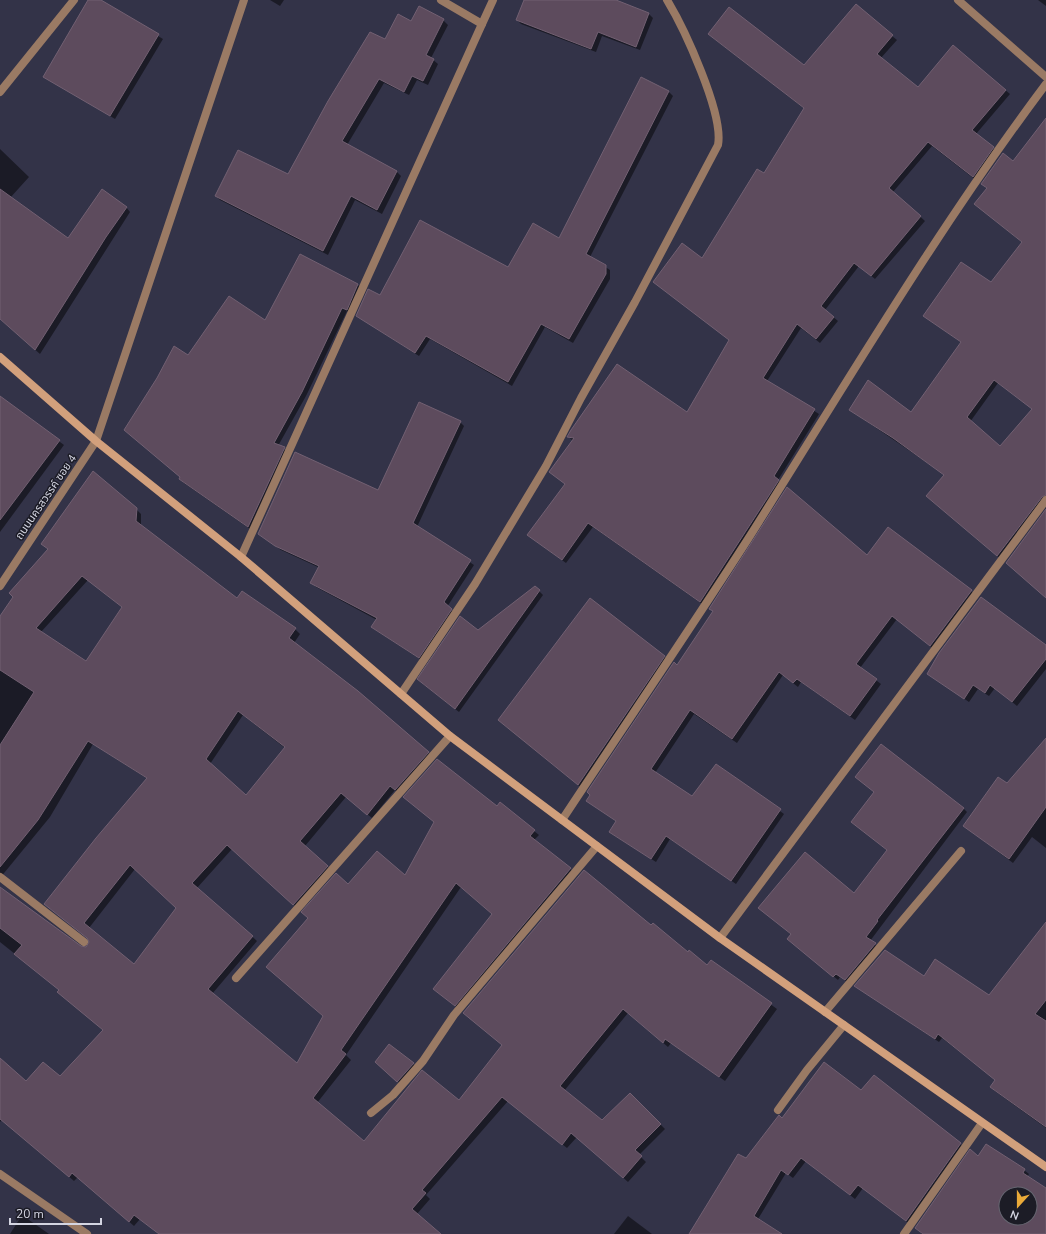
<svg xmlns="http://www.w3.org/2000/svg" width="1046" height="1234" font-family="'Nunito Sans','Noto Sans Thai',sans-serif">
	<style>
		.shadow { fill: #0007; fill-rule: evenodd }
		.building { fill: #5d4b5d; stroke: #726072; fill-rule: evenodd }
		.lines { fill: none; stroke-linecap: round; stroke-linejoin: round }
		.lane { stroke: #9a7a64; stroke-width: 8 }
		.street { stroke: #9a7a64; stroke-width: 8 }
		.secondary { stroke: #d2a07c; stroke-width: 8 }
		.labels { text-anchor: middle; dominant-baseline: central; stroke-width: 3; stroke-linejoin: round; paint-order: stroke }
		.street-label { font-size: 11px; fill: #d4d5e2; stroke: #1c1c26 }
	</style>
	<rect width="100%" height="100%" fill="#333348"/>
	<g class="shadow">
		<path d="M 90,0 L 99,0 L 163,39 L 115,119 L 45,77 Z"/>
		<path d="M 270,0 L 284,0 L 280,6 Z"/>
		<path d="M 525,0 L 614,0 L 648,13 L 653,18 L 640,50 L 602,36 L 596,52 L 521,24 L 517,20 Z"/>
		<path d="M 1038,0 L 1046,0 L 1046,6 Z"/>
		<path d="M 443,20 L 448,25 L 431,58 L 438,64 L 428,85 L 417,80 L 409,95 L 384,83 L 347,145 L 397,172 L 401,176 L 382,214 L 355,200 L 328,255 L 220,200 L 216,196 L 289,176 L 386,41 L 412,22 Z"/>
		<path d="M 892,36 L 897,40 L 880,59 L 918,88 L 953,46 L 1010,94 L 976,134 L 997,152 L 977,181 L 932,146 L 893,192 L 925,221 L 875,279 L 859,266 L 825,310 L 838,321 L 820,343 L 801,328 L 767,381 L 819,414 L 778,480 L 782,485 L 705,606 L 593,527 L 566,563 L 533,539 L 565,484 L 573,441 L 568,436 L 688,414 L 730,340 L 702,260 L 764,174 L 805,109 L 713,38 L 804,67 Z"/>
		<path d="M 642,79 L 669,92 L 673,96 L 590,257 L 610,270 L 610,279 L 573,343 L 545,327 L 512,386 L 430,339 L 419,356 L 357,316 L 380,296 L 508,269 L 560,240 Z"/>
		<path d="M 1046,120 L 1046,501 L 1002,560 L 931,500 L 945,475 L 850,410 L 911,414 L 962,343 L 924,316 L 992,284 L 1023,243 L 975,204 L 987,189 L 983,184 L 1013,163 ZM 998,383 L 1033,409 L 1001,447 L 970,422 Z"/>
		<path d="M 0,149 L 29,177 L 10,198 L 68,239 L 126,207 L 130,212 L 40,354 L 0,319 Z"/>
		<path d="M 301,256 L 358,285 L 362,289 L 351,314 L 347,311 L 306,396 L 278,446 L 288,452 L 253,531 L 184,483 L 180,479 L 181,477 L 125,430 L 188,357 L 266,322 Z"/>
		<path d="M 0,397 L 64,445 L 0,532 Z"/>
		<path d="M 460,422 L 464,426 L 417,527 L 474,565 L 447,607 L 455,614 L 423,661 L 377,631 L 372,627 L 377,620 L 316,587 L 312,582 L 320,568 L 281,550 L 259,534 L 379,491 Z"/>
		<path d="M 136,509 L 141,514 L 141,526 L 238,599 L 243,592 L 295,629 L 300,634 L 294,643 L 433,757 L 400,794 L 395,790 L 372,818 L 346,797 L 305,846 L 332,871 L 299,909 L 232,849 L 197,888 L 257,941 L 212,994 L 298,1065 L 324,1017 L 267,967 L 348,886 L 405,876 L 497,807 L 534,831 L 539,835 L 534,840 L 575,873 L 460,1010 L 439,993 L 493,915 L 461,887 L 346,1055 L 351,1060 L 317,1103 L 365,1143 L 459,1101 L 651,926 L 707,966 L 711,961 L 777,1009 L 725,1081 L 671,1043 L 668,1047 L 628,1013 L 564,1091 L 602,1121 L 630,1094 L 665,1129 L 639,1155 L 646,1162 L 628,1182 L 577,1137 L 567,1148 L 508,1101 L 426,1195 L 430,1199 L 417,1214 L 440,1234 L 159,1234 L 140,1219 L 134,1226 L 78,1177 L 74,1181 L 2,1120 L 0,1122 L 0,1059 L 26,1083 L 60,1078 L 104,1031 L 60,990 L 0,942 L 0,888 L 80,947 L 86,948 L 90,943 L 89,939 L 50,909 L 148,779 L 93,744 L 50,817 L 0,878 L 0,618 ZM 88,580 L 122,607 L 87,662 L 41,632 ZM 243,715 L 285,748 L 246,796 L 210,764 ZM 135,869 L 177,908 L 134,966 L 89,928 Z"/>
		<path d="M 888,529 L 976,595 L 935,650 L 897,619 L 860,668 L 881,684 L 855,720 L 801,682 L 798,687 L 783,675 L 737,743 L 694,714 L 655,773 L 692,798 L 717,765 L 784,814 L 736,884 L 670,839 L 656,862 L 615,836 L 611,832 L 617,822 L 587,801 L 677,666 L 867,557 Z"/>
		<path d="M 535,587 L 543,595 L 459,712 L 423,684 L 478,631 Z"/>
		<path d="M 1046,647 L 1046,669 L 1017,706 L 995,688 L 989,696 L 978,689 L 969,702 L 928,674 Z"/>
		<path d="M 664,656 L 668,661 L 583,789 L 503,724 Z"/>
		<path d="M 1046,740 L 1046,848 L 1032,837 L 1013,863 L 964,826 L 1007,784 Z"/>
		<path d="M 963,808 L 967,812 L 870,941 L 879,948 L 849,983 L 840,977 L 838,980 L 793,943 L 792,935 L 764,912 L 854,895 L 888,851 L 852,822 Z"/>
		<path d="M 1046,927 L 1046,1128 L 995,1091 L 991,1087 L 996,1080 L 942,1038 L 939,1042 L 855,986 L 924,977 L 989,996 Z"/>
		<path d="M 413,1064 L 417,1068 L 402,1085 L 381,1066 Z"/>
		<path d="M 874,1076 L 965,1148 L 911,1225 L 863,1188 L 855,1199 L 806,1161 L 793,1178 L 786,1173 L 758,1219 L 757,1234 L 690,1234 L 746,1160 L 783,1119 L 862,1092 Z"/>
		<path d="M 979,1157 L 1024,1170 L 1029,1174 L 1027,1177 L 1046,1189 L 1046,1234 L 922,1234 L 916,1228 ZM 1006,1194 L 1030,1194 L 1030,1218 L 1006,1218 Z"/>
		<path d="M 22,1215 L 49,1234 L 10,1234 Z"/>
		<path d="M 628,1216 L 652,1234 L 614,1234 Z"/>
	</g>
	<g class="building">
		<path d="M 88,0 L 101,0 L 159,34 L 110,116 L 43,77 Z"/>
		<path d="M 524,0 L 616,0 L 649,13 L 636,47 L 598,32 L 591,49 L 516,20 Z"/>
		<path d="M 856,4 L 893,35 L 877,54 L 918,87 L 953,45 L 1006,90 L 972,130 L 994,147 L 973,177 L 928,142 L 889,188 L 921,216 L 871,276 L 854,263 L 821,306 L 834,317 L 816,339 L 797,324 L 763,378 L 815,409 L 774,476 L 779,480 L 700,602 L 588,523 L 562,560 L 527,535 L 565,484 L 549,472 L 574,438 L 567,437 L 571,430 L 617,364 L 687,412 L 729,340 L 653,282 L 682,243 L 702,258 L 757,169 L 764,173 L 804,108 L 708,34 L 729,7 L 804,65 Z"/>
		<path d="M 419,6 L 444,19 L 426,55 L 434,59 L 423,81 L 412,76 L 404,92 L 379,79 L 342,141 L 397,171 L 377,210 L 351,196 L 323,251 L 215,196 L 238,150 L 288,174 L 328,101 L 370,32 L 385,39 L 398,14 L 411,21 Z"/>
		<path d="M 641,77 L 669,91 L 586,254 L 606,265 L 606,274 L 569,339 L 541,324 L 508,382 L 426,336 L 415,353 L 356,316 L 368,289 L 380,295 L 420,220 L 508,267 L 533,223 L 559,238 Z"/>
		<path d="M 1046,118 L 1046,495 L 1042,497 L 997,556 L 926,496 L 944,475 L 893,438 L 849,410 L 868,380 L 911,412 L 961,342 L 923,316 L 961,262 L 991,282 L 1022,242 L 974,204 L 987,188 L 981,184 L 1003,153 L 1013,161 ZM 994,380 L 1032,409 L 1000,446 L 967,417 Z"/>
		<path d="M 0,189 L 68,238 L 102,189 L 127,207 L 106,237 L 35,350 L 0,319 Z"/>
		<path d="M 300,254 L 358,284 L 347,310 L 342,308 L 302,392 L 274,443 L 285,447 L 248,527 L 179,479 L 180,477 L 124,430 L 157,378 L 174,346 L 188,355 L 229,296 L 265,320 Z"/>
		<path d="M 0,396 L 60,440 L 0,520 Z"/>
		<path d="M 419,402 L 461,421 L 413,523 L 471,560 L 444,602 L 452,609 L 419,658 L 371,627 L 377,618 L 310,583 L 319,566 L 275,546 L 258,534 L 295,452 L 378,490 Z"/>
		<path d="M 93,471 L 137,508 L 136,521 L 237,598 L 242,591 L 296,628 L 289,638 L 358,691 L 429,752 L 395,790 L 390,786 L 367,815 L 341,793 L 300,841 L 328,866 L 293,905 L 227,845 L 192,883 L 253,936 L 208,989 L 297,1063 L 323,1016 L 266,967 L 308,918 L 301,912 L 336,873 L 348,884 L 377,851 L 405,875 L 434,822 L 403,797 L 437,759 L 497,806 L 500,802 L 535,830 L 530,836 L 571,868 L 455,1006 L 433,989 L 492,914 L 456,883 L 341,1050 L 346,1054 L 313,1098 L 364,1141 L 422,1070 L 459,1100 L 502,1045 L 463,1013 L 584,870 L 651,925 L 653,923 L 688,952 L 689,950 L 707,965 L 711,960 L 772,1003 L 719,1077 L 665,1039 L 663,1043 L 623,1009 L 560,1086 L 602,1120 L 630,1093 L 661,1124 L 635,1150 L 642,1156 L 623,1178 L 571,1133 L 562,1145 L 502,1097 L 422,1190 L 426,1193 L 412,1209 L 441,1234 L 159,1234 L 134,1215 L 129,1222 L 72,1173 L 69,1177 L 0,1119 L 0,1058 L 26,1081 L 43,1062 L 60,1076 L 103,1030 L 57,992 L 59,990 L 14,954 L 22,945 L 0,928 L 0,887 L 81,946 L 86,947 L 89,942 L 87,938 L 44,904 L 96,838 L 147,778 L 88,741 L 38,820 L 0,867 L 0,745 L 34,692 L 0,670 L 0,616 L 13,597 L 9,593 L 48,549 L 41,544 ZM 82,576 L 122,607 L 86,661 L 36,628 ZM 238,711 L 285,747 L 246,795 L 206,759 ZM 130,865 L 176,908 L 134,964 L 84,923 Z"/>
		<path d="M 787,487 L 867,555 L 888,527 L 972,590 L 930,646 L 892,616 L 856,664 L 877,679 L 850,716 L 797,679 L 793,683 L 779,672 L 732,739 L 690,710 L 651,769 L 692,796 L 716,764 L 781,809 L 731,881 L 666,836 L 651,859 L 609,832 L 616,821 L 586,801 L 590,795 L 587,792 L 674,662 L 677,665 L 713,611 L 709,609 Z"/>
		<path d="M 1046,509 L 1046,598 L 1006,563 Z"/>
		<path d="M 535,586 L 540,590 L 455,709 L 417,679 L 460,616 L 478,630 Z"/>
		<path d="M 981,597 L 1046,645 L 1046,659 L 1012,702 L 990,685 L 985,693 L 973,685 L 964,699 L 927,674 L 939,653 Z"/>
		<path d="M 590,598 L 665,656 L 578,785 L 498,720 Z"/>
		<path d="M 1046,738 L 1046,807 L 1009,859 L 963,826 L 998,777 L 1007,783 Z"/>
		<path d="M 881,744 L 964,808 L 877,920 L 878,921 L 866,937 L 876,943 L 845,980 L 836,974 L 833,977 L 787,939 L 791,934 L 758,908 L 805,852 L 854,893 L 887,850 L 851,822 L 874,792 L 855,777 Z"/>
		<path d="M 1046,922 L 1046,1000 L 1035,1014 L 1046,1021 L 1046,1127 L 990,1087 L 995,1080 L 938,1034 L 935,1039 L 854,986 L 885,950 L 924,976 L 935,959 L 989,995 Z"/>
		<path d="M 389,1044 L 414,1063 L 397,1082 L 375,1062 Z"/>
		<path d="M 824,1062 L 861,1090 L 874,1075 L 961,1143 L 906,1221 L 858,1185 L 850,1195 L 801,1158 L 788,1175 L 781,1170 L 754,1216 L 782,1234 L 689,1234 L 738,1154 L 746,1158 L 779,1115 L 782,1118 Z"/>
		<path d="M 986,1144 L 1025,1169 L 1023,1173 L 1046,1188 L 1046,1234 L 923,1234 L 915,1228 L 970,1149 L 978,1156 ZM 1006,1194 L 1030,1194 L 1030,1218 L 1006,1218 Z"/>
	</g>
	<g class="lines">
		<path class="lane" d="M 0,877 L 84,942"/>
		<g class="street">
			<path d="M 958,0 L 1046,77"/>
			<path d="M 482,24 L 493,0"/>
			<path d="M 0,92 L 74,0"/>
			<path d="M 241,557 L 482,24 L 441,0"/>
			<path d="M 0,586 L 96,441 L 244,0"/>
			<path d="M 401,694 L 475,584 L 546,466 L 581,398 L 635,302 L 718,145 C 724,114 684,28 667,0"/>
			<path d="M 562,820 C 624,726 687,634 748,539 C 845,386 937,229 1046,84"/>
			<path d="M 720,938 L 1046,500"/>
			<path d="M 236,978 L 450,736"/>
			<path d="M 825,1012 L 961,851"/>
			<path d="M 778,1110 L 807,1070 L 844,1025"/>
			<path d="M 371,1113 L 393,1095 L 423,1061 L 454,1015 L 597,846"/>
			<path d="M 0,1174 L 87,1234"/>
			<path d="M 904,1234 L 982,1123"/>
		</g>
		<path class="secondary" d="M 0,357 L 96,441 L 241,557 L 450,736 L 720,938 L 1046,1167"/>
	</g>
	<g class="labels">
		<g class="street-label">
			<text transform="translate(46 497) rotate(-56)">ถนนนครสวรรค์ ซอย 4</text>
		</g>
	</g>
	<g transform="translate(1018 1206) rotate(201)"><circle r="19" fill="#1c1c26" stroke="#666671"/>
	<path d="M0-3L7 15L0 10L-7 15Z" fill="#eaaa39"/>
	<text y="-6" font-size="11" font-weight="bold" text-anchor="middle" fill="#d4d5e2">N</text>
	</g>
	<path d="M10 1218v6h91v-6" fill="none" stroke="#d4d5e2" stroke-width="2"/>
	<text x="16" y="1218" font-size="12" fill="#d4d5e2" stroke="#1c1c26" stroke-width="3" paint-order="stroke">20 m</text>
</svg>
